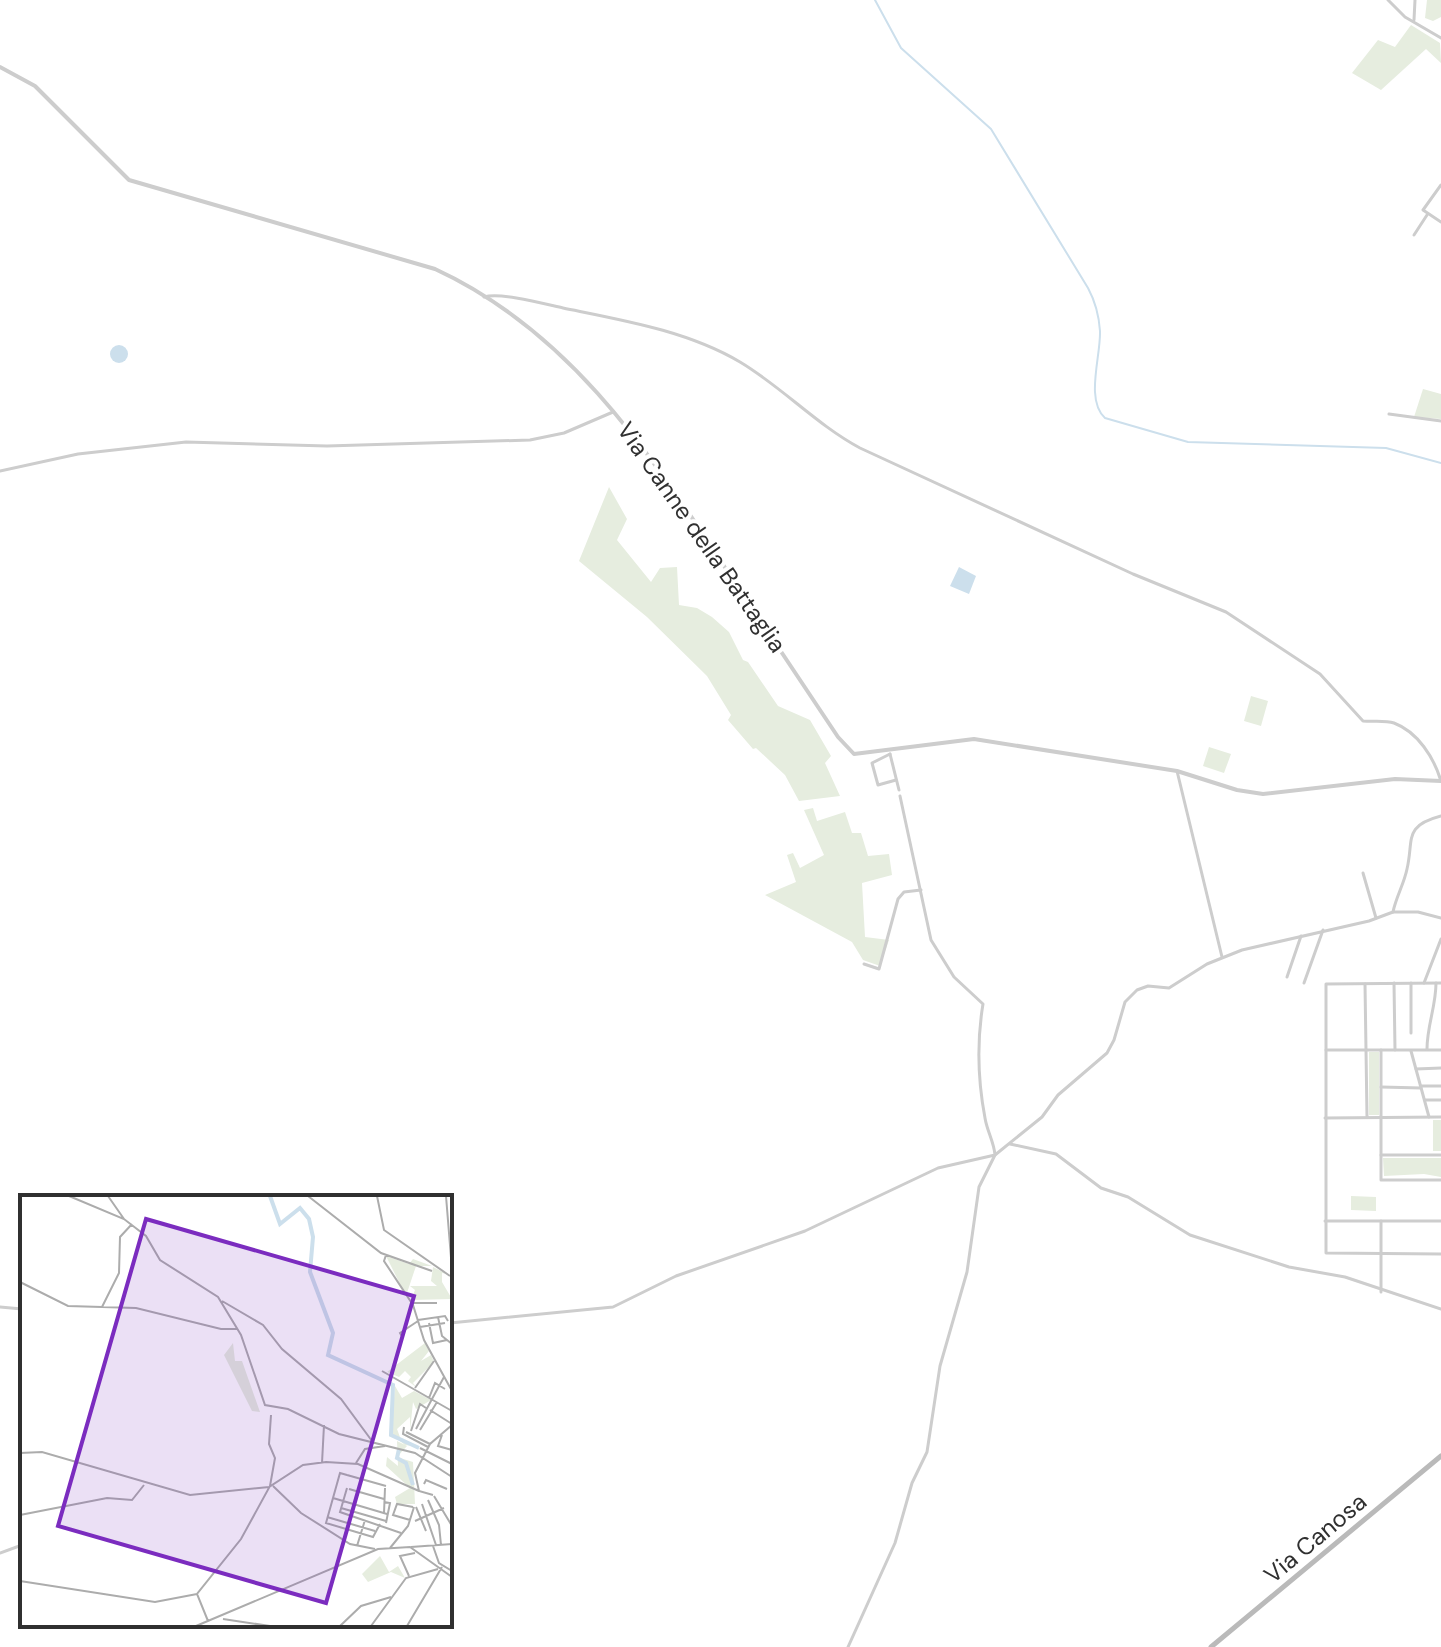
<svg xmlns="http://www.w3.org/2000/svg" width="1441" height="1647" font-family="'DM Sans',sans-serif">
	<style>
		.green { fill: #e6eddf }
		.water { fill: #ccdfec }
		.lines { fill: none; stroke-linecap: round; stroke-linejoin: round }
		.stream { stroke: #ccdfec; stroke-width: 2 }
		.minor { stroke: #cdcdcd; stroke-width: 3 }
		.tertiary { stroke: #cdcdcd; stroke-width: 4 }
		.secondary { stroke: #bababa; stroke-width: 5 }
		.labels { text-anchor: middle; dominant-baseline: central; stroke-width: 8; stroke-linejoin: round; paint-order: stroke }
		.street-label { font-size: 24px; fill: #303030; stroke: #fff }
		.inset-river { fill: none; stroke: #ccdfec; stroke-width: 4 }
		.inset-road { fill: none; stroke: #acacac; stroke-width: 2 }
		.view { fill: #7b2cbf; fill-opacity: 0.15; stroke: #7b2cbf; stroke-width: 4 }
		.inset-edge { fill: none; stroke: #303030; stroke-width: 4 }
	</style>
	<rect width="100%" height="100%" fill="#fff"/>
	<g class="green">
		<path d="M 1427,0 L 1441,0 L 1441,17 L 1433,21 L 1425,18 Z"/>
		<path d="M 1411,25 L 1440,43 L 1441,63 L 1426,49 L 1381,90 L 1352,73 L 1378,40 L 1395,47 Z"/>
		<path d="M 1423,389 L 1441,394 L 1441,419 L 1414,417 Z"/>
		<path d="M 609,487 L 627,519 L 617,540 L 651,582 L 660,568 L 677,567 L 679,605 L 697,608 L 712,617 L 729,632 L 743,660 L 748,662 L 778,706 L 810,720 L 831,756 L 825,763 L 840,796 L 799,801 L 785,775 L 756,748 L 753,749 L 728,720 L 731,715 L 707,676 L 647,617 L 579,561 Z"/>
		<path d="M 1251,696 L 1268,701 L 1261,726 L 1244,721 Z"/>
		<path d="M 1209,747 L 1231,754 L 1224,773 L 1203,766 Z"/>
		<path d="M 813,808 L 817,821 L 845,812 L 852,833 L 861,833 L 868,856 L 889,854 L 892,875 L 862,883 L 865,937 L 889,940 L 880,966 L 863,960 L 852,942 L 765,895 L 796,882 L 787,855 L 793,853 L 800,868 L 824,855 L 804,810 Z"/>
		<rect x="1369" y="1052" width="10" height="63"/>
		<rect x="1433" y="1120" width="8" height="31"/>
		<path d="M 1383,1158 L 1441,1158 L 1441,1177 L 1424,1174 L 1384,1176 Z"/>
		<path d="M 1351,1196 L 1376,1197 L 1376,1211 L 1351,1210 Z"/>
	</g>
	<g class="water">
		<circle cx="119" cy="354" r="9"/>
		<path d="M 959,567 L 976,576 L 969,594 L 950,586 Z"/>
	</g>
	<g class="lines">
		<path class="stream" d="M 875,0 L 901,48 L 991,129 L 1088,288 C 1095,301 1099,316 1100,331 C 1101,356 1085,400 1105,418 L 1188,442 L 1386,448 L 1441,463"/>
		<g class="minor">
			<path d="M 1388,0 L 1405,17 L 1441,38"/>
			<path d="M 1414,20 L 1415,0"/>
			<path d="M 1441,185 L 1423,210 L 1441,222"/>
			<path d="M 1414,235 L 1427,215"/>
			<path d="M 484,297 C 501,292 545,304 563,308 C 622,320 688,331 740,362 C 782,387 817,425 860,448 L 1133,574 L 1226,612 L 1320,674 L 1363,721 C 1373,722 1385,720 1394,723 C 1418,732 1434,758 1441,781"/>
			<path d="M 1389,414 L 1441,421"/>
			<path d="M 0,471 L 78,454 L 186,442 L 327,446 L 530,440 L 564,433 L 613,412"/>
			<path d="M 890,754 L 872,763 L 878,785 L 896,780"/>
			<path d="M 890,754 L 899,790"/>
			<path d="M 1177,771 L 1222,957"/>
			<path d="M 1363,873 L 1376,918"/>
			<path d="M 1393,912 C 1396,897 1404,884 1407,869 C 1414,839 1403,826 1441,816"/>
			<path d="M 864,964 L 879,969 L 898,899 L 904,892 L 921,890"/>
			<path d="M 1287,977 L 1301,936"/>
			<path d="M 1304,983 L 1323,930"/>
			<path d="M 1394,983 L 1395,1050"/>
			<path d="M 1411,983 L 1411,1033"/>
			<path d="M 1424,983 L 1441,939"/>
			<path d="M 1441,983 L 1326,984 L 1326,1253 L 1441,1254"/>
			<path d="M 1365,984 L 1366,1050 L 1441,1050"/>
			<path d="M 1427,1049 C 1427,1026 1436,1006 1436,983"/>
			<path d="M 1326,1050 L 1366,1050 L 1367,1117"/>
			<path d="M 1381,1050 L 1381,1180 L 1441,1180"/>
			<path d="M 1411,1051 L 1429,1117"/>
			<path d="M 1416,1069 L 1441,1068"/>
			<path d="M 1421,1086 L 1441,1086"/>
			<path d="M 1381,1087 L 1421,1088"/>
			<path d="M 1425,1100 L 1441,1100"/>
			<path d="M 1325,1118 L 1441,1117"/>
			<path d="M 1010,1144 L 1056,1154 L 1101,1188 L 1128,1197 L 1190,1235 L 1289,1267 L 1345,1277 L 1441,1309"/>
			<path d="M 1381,1155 L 1441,1155"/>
			<path d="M 1325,1221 L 1441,1221"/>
			<path d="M 1381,1221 L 1381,1292"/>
			<path d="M 0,1307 L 22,1309"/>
			<path d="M 450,1323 L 613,1307 L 676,1276 L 805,1231 L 938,1168 L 995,1155 L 1042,1117 L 1058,1095 L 1107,1053 L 1114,1040 L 1125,1002 L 1137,990 L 1148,986 L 1169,988 L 1207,964 L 1242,950 L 1369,921 L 1393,912 L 1418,912 L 1441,918"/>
			<path d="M 0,1553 L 22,1545"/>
			<path d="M 848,1647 L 895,1543 L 912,1483 L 927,1452 L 940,1366 L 967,1272 L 979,1187 L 995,1155 C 994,1142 987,1131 985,1118 C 978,1081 977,1040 983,1004 L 954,977 L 931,940 L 900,796"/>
		</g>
		<path class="tertiary" d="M 0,67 L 35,86 L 129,180 L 435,269 C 565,329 644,444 720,560 C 759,619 799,678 838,737 L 854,754 L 974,739 L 1177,771 L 1237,790 L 1263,794 L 1395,779 L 1441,781"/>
		<path class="secondary" d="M 1211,1647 L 1441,1456"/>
	</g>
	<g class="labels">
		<g class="street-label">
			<text transform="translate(702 537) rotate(55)">Via Canne della Battaglia</text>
			<text transform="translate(1315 1538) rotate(-40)">Via Canosa</text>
		</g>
	</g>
	<g transform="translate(20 1195)">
		<rect width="432" height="432" fill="#fff"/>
		<path d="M 366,61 L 389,69 L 393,64 L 412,71 L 396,71 L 386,101 ZM 413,72 L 427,79 L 422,78 L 422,87 L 432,104 L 391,105 L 395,95 L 390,91 L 417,91 L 411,86 ZM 213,148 L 215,166 L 222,166 L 240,217 L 232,216 L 204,160 ZM 405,148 L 409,156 L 401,166 L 411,160 L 414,167 L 393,188 L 396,192 L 388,186 L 391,182 L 385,176 L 379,182 L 367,177 ZM 375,191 L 382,203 L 394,196 L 411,205 L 396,214 L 393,207 L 390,236 L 390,222 L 377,234 L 381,245 L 400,252 L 385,250 L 371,239 ZM 377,246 L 387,251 L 377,262 L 393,267 L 395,309 L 377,309 L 375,302 L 390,293 L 366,271 L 367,262 L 378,271 ZM 360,361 L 369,377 L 378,371 L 385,383 L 371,377 L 348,387 L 342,379 Z" fill="#e6eddf"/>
		<path class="inset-river" d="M 250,1 L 260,29 L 280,13 L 289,24 L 293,42 L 290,77 L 313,138 L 308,160 L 373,190 L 371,240 L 399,253M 379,254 L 377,263 L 386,268 L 393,290"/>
		<path class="inset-road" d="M 49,1 L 104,24 L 126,41 L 140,65 L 198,102 L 221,140 L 245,210 L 268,214 L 319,239 L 395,258 L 432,282M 88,1 L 104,24M 288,1 L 361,58 L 412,76M 357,1 L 364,35 L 430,81M 426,1 L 432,75M 366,60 L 364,66 L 393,110 L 404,145 L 432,196M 0,87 L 48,111 L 116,113 L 201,134 L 218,134M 202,106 L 243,130 L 262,154 L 321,204 L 352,246M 392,108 L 417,108M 82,112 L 99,78 L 100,42 L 112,29M 418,122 L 422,141 L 432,149M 398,125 L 425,121 L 428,126M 409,128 L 413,148 L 427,145M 400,132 L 425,128M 383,143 L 380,138 L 398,126M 362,176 L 432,216M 395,193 L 414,166M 409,203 L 415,188 L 425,194M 412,204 L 424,182M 410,215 L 432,229M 384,232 L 383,239 L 408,252M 396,234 L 412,204M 400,235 L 417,207M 391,236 L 400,209 L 406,213M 386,237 L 410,249M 422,240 L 418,251 L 432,255M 400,253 L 432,269M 0,258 L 22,257 L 170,300 L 249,292 L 283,270 L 306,267 L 338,269 L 399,296M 302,268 L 304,230M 336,268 L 345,254 L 365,251M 327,280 L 320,278 L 306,328 L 353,342 L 360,329M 327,280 L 366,291M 404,289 L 406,285 L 427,294M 253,291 L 281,318 L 330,349 L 355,354M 327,293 L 320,317 L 381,338M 329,294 L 364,304M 413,300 L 399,296 L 395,278 L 410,249 L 432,230M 414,301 L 432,331M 313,303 L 367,319M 408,305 L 419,330 L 421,350M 364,307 L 370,308 L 366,328M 402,309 L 416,350M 396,312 L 406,336M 321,313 L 366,326M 364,318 L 365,293M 0,320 L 87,303 L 112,305 L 124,290M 307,322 L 355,336M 390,325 L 373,320 L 377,309 L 393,312M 395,326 L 424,313M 337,351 L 345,325M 413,351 L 419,368 L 432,376M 391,352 L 432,349M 370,353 L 388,331 L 394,312M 389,381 L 380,361 L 395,358M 0,386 L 135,407 L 177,399M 203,424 L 250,431M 188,426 L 177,399 L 221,344 L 250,291 L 255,263 L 249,249 L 251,220M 176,431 L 358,354 L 390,352 L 432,382M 320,431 L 341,411 L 371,402M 351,431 L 386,383 L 418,374M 387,431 L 422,372"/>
		<path class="view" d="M 126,24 L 394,101 L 306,408 L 38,331 Z"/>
		<rect width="432" height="432" class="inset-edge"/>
	</g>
</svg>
